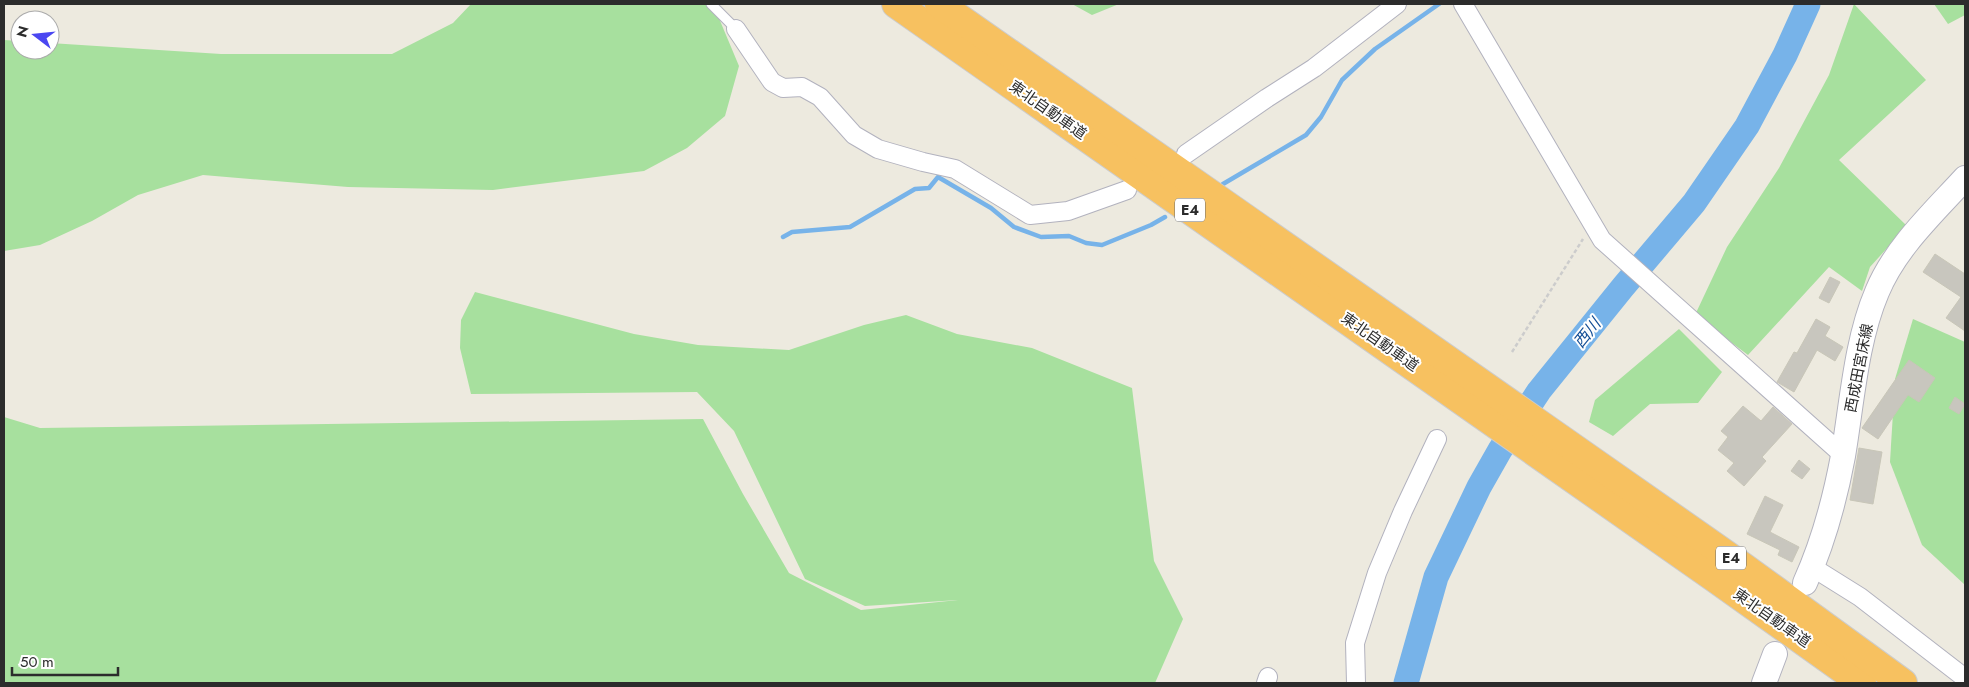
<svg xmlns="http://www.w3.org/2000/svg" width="1969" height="687" font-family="Jost,'Noto Sans JP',sans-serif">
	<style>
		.green { fill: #a7e09e }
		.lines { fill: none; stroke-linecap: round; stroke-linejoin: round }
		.stream { stroke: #77b3e9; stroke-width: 4.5 }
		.river { stroke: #77b3e9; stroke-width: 25 }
		.building { fill: #c8c6be; stroke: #c8c6b8 }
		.lane-casing { stroke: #b2b2be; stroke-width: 11 }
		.street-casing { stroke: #b2b2be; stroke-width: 20 }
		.secondary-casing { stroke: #b2b2be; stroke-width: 26 }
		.highway-casing { stroke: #ccc; stroke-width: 30 }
		.path { stroke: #ccc; stroke-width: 2.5; stroke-dasharray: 4 2.5; stroke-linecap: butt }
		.lane { stroke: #fff; stroke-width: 9 }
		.street { stroke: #fff; stroke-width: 18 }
		.secondary { stroke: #fff; stroke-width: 24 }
		.highway { stroke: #f7c160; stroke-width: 28 }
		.labels { text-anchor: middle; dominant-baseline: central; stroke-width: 4; stroke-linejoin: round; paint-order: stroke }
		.shield { fill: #fff; stroke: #6b6b6b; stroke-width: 1 }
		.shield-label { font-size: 14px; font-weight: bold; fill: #2c2c2c }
		.street-label { font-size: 15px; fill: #2c2c2c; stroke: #fff }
		.water-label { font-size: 16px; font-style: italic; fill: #144f97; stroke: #fff }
	</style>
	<rect width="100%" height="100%" fill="#edeadf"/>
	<g class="green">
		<path d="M 471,4 L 713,4 L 739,66 L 725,116 L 687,148 L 644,171 L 493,190 L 348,187 L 203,175 L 138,195 L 92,221 L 40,245 L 4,251 L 4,40 L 20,41 L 20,50 L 50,50 L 50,43 L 221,54 L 392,54 L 453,23 Z"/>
		<path d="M 1072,4 L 1119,4 L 1092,15 Z"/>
		<path d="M 1854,4 L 1926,80 L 1839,160 L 1907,226 L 1870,267 L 1862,291 L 1829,267 L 1748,355 L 1695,315 L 1727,247 L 1779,168 L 1829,75 Z"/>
		<path d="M 1934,4 L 1965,4 L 1965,15 L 1948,24 Z"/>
		<path d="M 475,292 L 634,334 L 698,345 L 789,350 L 864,325 L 906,315 L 957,334 L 1032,348 L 1132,388 L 1154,561 L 1183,619 L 1155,683 L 4,683 L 4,417 L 40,428 L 703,419 L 743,494 L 789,573 L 861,610 L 958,600 L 865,606 L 805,579 L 734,431 L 697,392 L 471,394 L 460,348 L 461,320 Z"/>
		<path d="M 1913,319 L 1965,342 L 1965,585 L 1922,545 L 1890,462 L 1895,379 Z"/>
		<path d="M 1679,329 L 1722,372 L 1698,403 L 1650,404 L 1613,436 L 1589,422 L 1595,400 Z"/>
	</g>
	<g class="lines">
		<g class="stream">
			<path d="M 1223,184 L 1306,135 L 1321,117 L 1342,80 L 1375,49 L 1439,4"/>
			<path d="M 783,237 L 792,232 L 850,227 L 915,189 L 929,188 L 938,177 L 991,208 L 1014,227 L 1041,237 L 1069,236 L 1086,243 L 1102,245 L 1151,225 L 1165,217"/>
		</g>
		<path class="river" d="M 1406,683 L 1436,577 L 1479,487 L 1500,450 L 1539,391 L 1623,287 L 1694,203 L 1747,126 L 1785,55 L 1808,4"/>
	</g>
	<g class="building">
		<path d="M 1935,254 L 1965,274 L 1965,331 L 1946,318 L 1961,297 L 1923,272 Z"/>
		<path d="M 1830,277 L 1840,282 L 1829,303 L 1819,298 Z"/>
		<path d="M 1816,319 L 1830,327 L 1825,336 L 1843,347 L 1835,361 L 1817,350 L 1794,392 L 1777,382 L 1794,352 L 1797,353 Z"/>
		<path d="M 1909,360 L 1935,378 L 1919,402 L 1908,395 L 1878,439 L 1862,428 Z"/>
		<path d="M 1955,397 L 1965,404 L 1959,414 L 1949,408 Z"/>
		<path d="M 1743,406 L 1761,421 L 1773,407 L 1792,424 L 1762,457 L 1766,461 L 1744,486 L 1727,471 L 1734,463 L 1718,450 L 1728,437 L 1721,431 Z"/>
		<path d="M 1859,448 L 1882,452 L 1873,504 L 1850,500 Z"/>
		<path d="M 1799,460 L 1810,469 L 1802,479 L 1791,471 Z"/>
		<path d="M 1765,496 L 1783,505 L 1770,532 L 1799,547 L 1792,562 L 1778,555 L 1780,550 L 1747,534 Z"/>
	</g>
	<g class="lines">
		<g class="lane-casing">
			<path id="lane" d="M 711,4 L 736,29"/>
		</g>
		<g class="street-casing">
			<g id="street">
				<path d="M 1463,4 L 1602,240 L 1843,455"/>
				<path d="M 736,29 L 772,82 L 783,88 L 802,87 L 820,97 L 854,135 L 878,149 L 923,162 L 955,169 L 1030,215 L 1068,211 L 1127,190"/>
				<path d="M 1186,154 L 1267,98 L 1314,68 L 1397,4"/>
				<path d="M 1812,567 L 1860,597 L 1965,678"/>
				<path d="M 1266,683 L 1268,677"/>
				<path d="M 1356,683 L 1355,643 L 1377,573 L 1403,511 L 1437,439"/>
			</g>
		</g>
		<g class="secondary-casing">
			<g id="secondary">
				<path d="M 1805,583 C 1823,543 1835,499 1843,456 C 1852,403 1856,341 1877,292 C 1895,248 1933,213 1965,178"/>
				<path d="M 1764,683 L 1775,654"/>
			</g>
		</g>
		<g class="highway-casing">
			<g id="highway">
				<path d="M 896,4 L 1716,579 L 1862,683"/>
				<path d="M 939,4 L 1731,558 L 1903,683"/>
			</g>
		</g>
		<path class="path" d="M 1512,352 L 1583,239"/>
		<use href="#lane" class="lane"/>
		<use href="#street" class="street"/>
		<use href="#secondary" class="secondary"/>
		<use href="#highway" class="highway"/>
	</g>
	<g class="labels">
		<g class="shield">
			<rect x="1175" y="198.5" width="30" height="23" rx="4"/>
			<rect x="1716" y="546.5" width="30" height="23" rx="4"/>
		</g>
		<g class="shield-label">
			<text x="1190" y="210">E4</text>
			<text x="1731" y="558">E4</text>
		</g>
		<g class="street-label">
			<text transform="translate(1048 110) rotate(35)">東北自動車道</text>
			<text transform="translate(1380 342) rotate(35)">東北自動車道</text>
			<text transform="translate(1859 368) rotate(-79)">西成田宮床線</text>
			<text transform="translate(1772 618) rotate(35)">東北自動車道</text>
		</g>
		<g class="water-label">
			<text transform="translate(1587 333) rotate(-51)">西川</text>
		</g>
	</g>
	<rect width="1969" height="687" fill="none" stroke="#2c2c2c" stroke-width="10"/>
	<g transform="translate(35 35) rotate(286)"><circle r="24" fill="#ffffff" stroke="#ababab"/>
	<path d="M0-4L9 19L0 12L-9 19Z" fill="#4b47f1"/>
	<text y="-8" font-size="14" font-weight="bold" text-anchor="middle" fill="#2c2c2c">N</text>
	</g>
	<path d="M12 667v8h106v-8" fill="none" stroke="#2c2c2c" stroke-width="2.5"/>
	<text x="20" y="667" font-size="15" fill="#2c2c2c" stroke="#ffffff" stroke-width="4" paint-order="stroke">50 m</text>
</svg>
